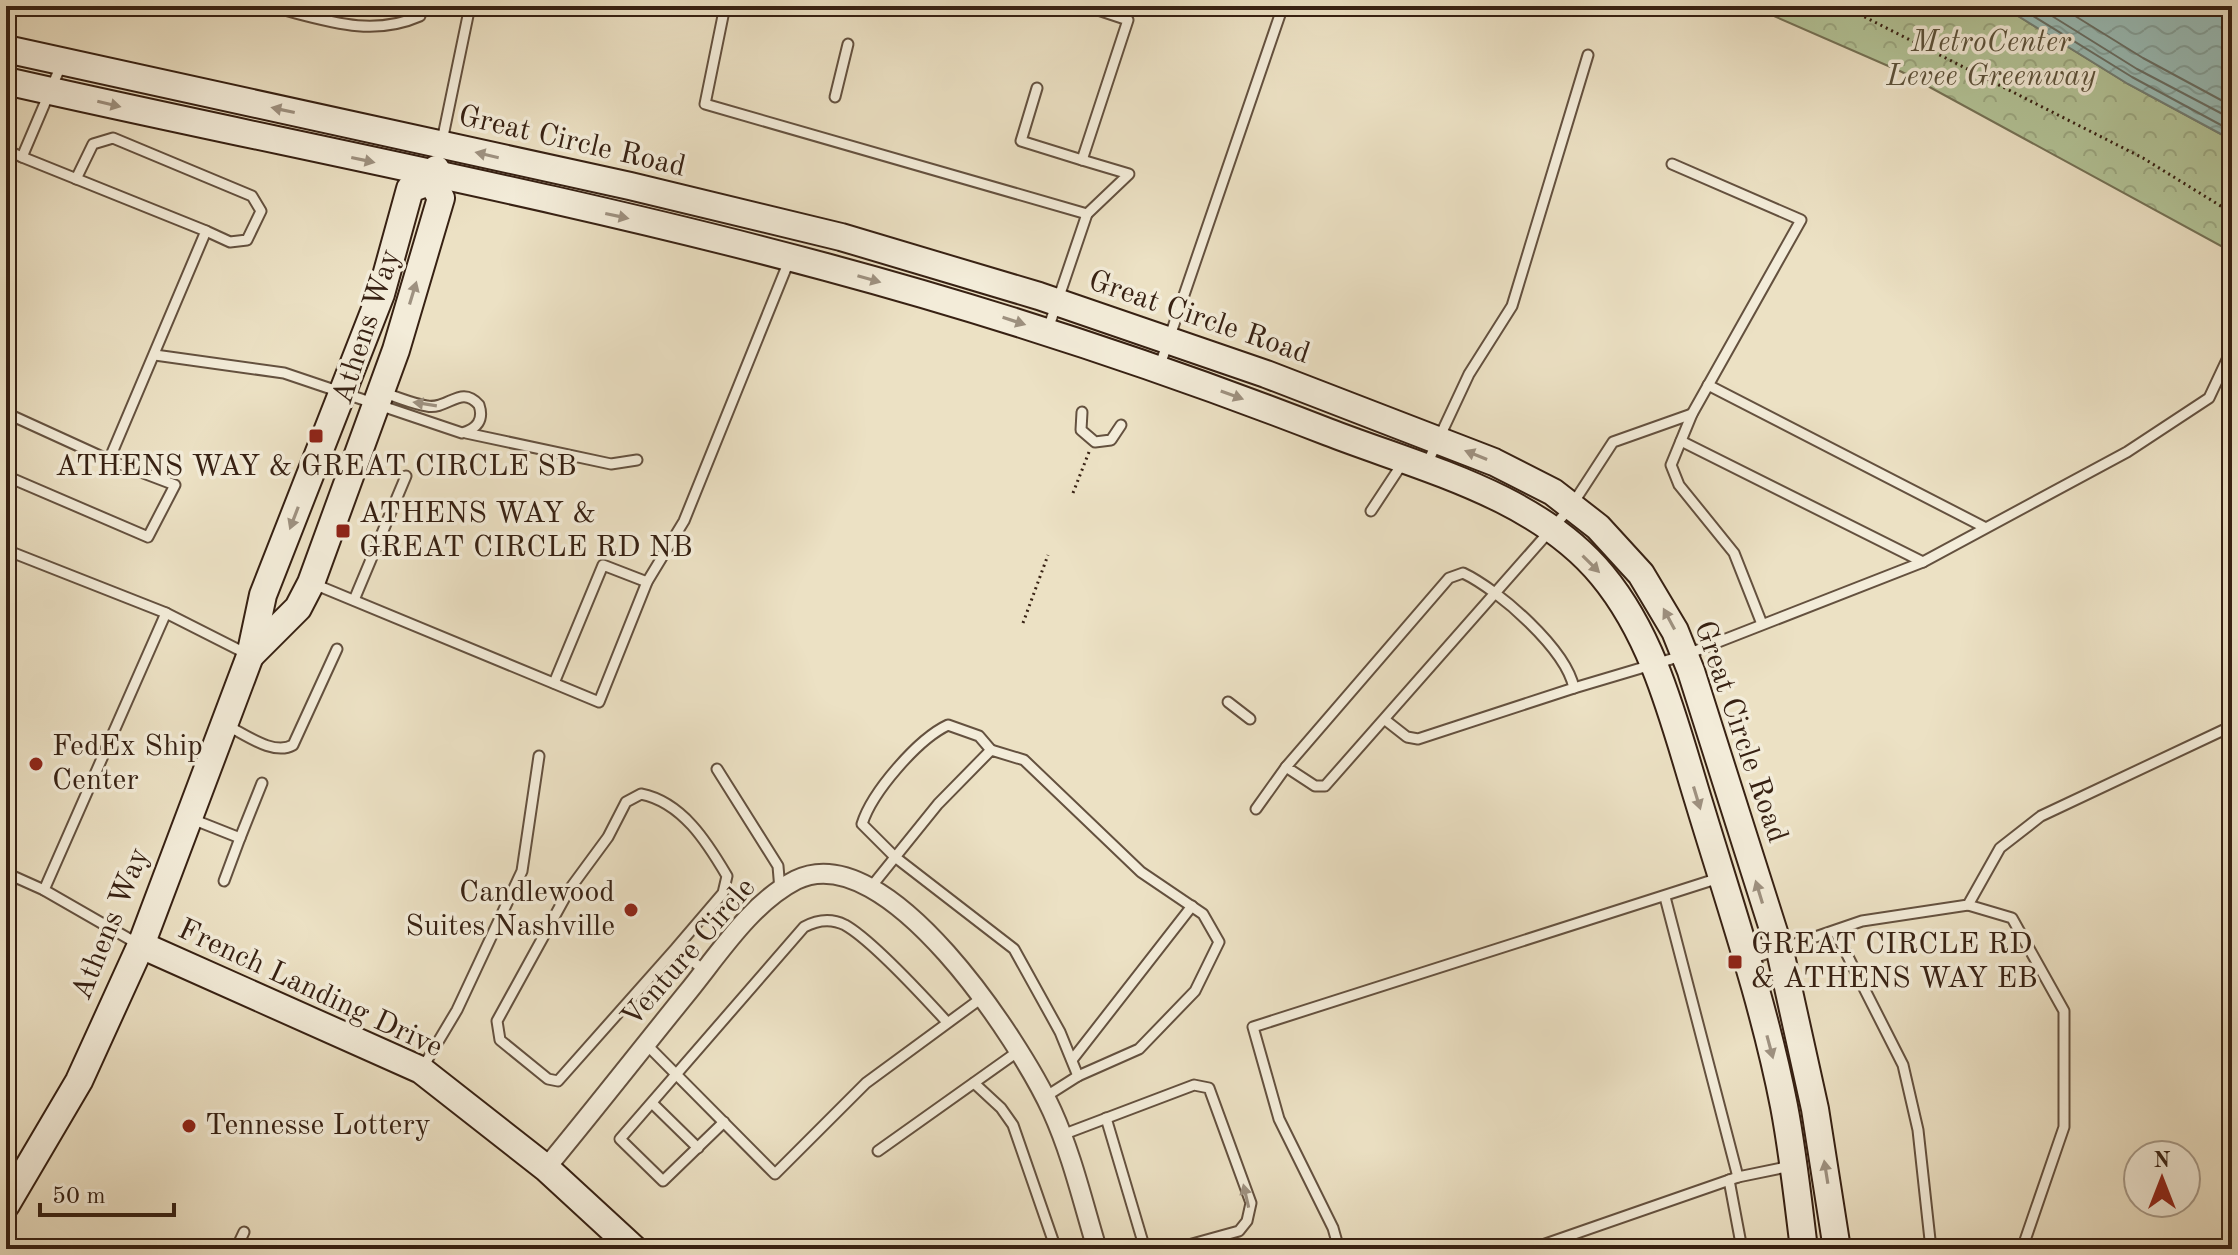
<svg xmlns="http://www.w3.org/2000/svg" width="2238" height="1255" font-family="'Old Standard TT',serif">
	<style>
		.park { fill: url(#park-crowns); stroke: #757256; stroke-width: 2 }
		.water { fill: url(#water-waves); stroke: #727f76; stroke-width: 2 }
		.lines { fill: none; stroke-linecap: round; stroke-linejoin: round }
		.shore { stroke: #686f66; stroke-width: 2 }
		.lane-casing { stroke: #64513f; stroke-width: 13 }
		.street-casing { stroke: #64513f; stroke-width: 22 }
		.secondary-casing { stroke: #372113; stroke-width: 30 }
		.path { stroke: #372113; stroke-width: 3; stroke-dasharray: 2 4; stroke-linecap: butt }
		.lane { stroke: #f3ecd9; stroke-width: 9 }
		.street { stroke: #f3ecd9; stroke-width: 18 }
		.secondary { stroke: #f3ecd9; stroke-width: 26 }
		.oneway { fill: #9e9180 }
		.poi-dot { fill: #8f2418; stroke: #f3ecd9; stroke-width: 3 }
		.labels { text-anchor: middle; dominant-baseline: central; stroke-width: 7; stroke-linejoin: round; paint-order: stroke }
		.park-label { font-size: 30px; font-style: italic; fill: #5c523b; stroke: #f3ecd9 }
		.street-label { font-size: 30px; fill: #372113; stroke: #f3ecd9 }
		.poi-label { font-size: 30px; fill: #372113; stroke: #f3ecd9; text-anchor: start }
	</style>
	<defs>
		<pattern id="park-crowns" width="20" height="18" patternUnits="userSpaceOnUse" patternTransform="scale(2)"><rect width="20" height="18" fill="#b3c498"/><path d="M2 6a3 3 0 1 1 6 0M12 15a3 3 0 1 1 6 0" fill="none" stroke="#9ba882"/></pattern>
		<pattern id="water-waves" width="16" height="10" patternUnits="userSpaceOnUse" patternTransform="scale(2)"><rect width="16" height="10" fill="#99bdb8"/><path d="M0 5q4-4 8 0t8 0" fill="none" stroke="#84a29d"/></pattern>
	</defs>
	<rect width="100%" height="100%" fill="#ece1c4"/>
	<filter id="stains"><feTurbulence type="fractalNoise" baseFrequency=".0025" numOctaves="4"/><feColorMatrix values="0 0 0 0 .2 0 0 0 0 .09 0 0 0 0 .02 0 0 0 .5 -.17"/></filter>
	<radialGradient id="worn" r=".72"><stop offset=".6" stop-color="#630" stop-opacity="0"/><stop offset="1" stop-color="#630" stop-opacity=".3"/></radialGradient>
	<path class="park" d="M 1751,6 L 2002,6 L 2128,84 L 2232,140 L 2232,252 L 1902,72 Z"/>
	<path class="water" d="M 2002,6 L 2232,6 L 2232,140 L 2128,84 Z"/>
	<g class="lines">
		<g class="shore">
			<path d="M 2017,6 L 2132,77 L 2232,131"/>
			<path d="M 2036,6 L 2137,69 L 2232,119"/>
			<path d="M 2059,6 L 2143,58 L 2232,106"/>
		</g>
		<g class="lane-casing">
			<g id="lane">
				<path d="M 268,6 C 320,18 368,39 420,16 L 422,6"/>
				<path d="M 725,6 L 705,104 L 1087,214 L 1048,329"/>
				<path d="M 1037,88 L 1021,141 L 1082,160 L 1128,20 L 1086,6"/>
				<path d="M 835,97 L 848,44"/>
				<path d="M 442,141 L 470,6"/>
				<path d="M 6,150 L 22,157"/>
				<path d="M 1082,160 L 1129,174 L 1087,214"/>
				<path d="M 1672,164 L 1801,220 L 1692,414 L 1671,465 L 1679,485 L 1734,553 L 1762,624"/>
				<path d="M 76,179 L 93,144 L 113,138 L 252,196 L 261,211 L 247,240 L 230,242 L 206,231"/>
				<path d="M 155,355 L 284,373 L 462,433 C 477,429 484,420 479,405 C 461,384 448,410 427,406 C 413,404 398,397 384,393"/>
				<path d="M 1159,368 L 1283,6"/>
				<path d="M 1708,385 L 1984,527"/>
				<path d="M 1082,412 L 1081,430 L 1095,442 L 1111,440 L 1121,425"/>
				<path d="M 6,413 L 109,460"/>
				<path d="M 466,433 L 611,464 L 637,460"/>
				<path d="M 1681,441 L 1923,562"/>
				<path d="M 1426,466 L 1469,374 L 1512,306 L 1588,55"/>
				<path d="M 6,476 L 148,537 L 175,485 L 109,460 L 206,231 L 22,157 L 62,63"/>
				<path d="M 1371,511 L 1404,461"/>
				<path d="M 6,550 L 166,613"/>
				<path d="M 314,584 L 599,702 L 647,582 L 684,521 L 789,261"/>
				<path d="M 354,600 L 406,476"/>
				<path d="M 554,683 L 603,565 L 647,582"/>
				<path d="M 1574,688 L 1685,655 L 1923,562 L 2127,452 L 2209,398 L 2232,349"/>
				<path d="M 1228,702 L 1250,719"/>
				<path d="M 1384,719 L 1407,737 L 1418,739 L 1574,688 C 1566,649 1499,590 1463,573 L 1449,578 L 1286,767 L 1315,786 L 1325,786 L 1570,508 L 1613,442 L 1692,414"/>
				<path d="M 228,726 C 246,735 274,756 293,745 L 337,649"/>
				<path d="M 991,750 L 979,736 L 948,725 C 918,739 872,792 862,824 L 895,857 L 1014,949 L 1060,1032 L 1078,1076"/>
				<path d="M 717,769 L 778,866 L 780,890"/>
				<path d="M 1256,809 L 1286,767"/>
				<path d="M 192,819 L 240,838 L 224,881"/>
				<path d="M 240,838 L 262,783"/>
				<path d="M 6,873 L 44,890"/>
				<path d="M 871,887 L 938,804 L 991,750 L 1024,760 L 1141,872 L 1203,914 L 1219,942 L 1195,991 L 1139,1049 L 1078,1076 L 1045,1097"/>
				<path d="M 1665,897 L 1738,1177 L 1791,1166"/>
				<path d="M 1968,905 L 2012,918 L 2064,1011 L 2064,1127 L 2022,1249"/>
				<path d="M 1835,931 L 1903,1065 L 1918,1130 L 1931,1249 L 1943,1249"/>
				<path d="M 138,944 L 44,890 L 166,613 L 247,654"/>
				<path d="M 676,948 L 723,893 L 727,876 C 707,842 682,802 641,794 L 626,802 L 608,837 L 569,890 L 497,1021 L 500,1040 L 548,1079 L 558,1081 L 676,948 L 705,971"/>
				<path d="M 1748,960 L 1862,921 L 1968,905 L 2000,848 L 2041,816 L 2232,726"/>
				<path d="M 646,1044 L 775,1174 L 866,1083 L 983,997"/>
				<path d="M 1072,1060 L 1192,906"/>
				<path d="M 423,1067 L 457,1010 L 522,871 L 539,756"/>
				<path d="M 974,1083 L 1001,1108 L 1013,1125 L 1056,1249"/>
				<path d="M 652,1103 L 698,1148"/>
				<path d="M 1106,1118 L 1145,1249"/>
				<path d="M 724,1122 L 663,1181 L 620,1139 L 804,927 C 817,920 831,918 845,925 C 870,939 925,998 946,1021"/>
				<path d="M 1062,1135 L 1194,1085 L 1209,1088 L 1251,1203 L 1247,1221 L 1239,1231 L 1174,1249"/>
				<path d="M 878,1151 L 1020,1050"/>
				<path d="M 1729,1180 L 1742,1249"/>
				<path d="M 236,1249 L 244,1232"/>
				<path d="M 1339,1249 L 1333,1228 L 1279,1119 L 1253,1027 L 1719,878"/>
				<path d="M 1531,1249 L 1738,1177"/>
			</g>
		</g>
		<g class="street-casing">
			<path id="street" d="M 546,1168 C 594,1110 640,1051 687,993 C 718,955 751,903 796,880 C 887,835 1021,1043 1052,1111 C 1072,1155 1083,1203 1097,1249"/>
		</g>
		<g class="secondary-casing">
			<g id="secondary">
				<path d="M 6,49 L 630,186 L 841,237 L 1039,296 L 1266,374 L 1494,462 L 1553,492 L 1598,527 L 1641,574 L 1675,631 L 1691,671 L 1780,951 L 1815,1109 L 1837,1249"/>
				<path d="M 6,81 C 279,143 556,194 826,267 C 997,313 1164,368 1328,432 C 1421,468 1536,495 1602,575 C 1656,640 1675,726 1700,806 C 1730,905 1764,1004 1784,1106 C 1793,1153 1798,1201 1804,1249"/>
				<path d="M 250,656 L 298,608 L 311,583 L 396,350 L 441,198 L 431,181"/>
				<path d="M 141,945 L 421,1070 L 546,1168 L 634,1249"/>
				<path d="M 6,1205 L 79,1081 L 141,945 L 250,656 L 263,595 L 381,294 L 410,189 L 431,181 L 436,169"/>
			</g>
		</g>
		<g class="path">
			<path d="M 1843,6 L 2143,158 L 2232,213"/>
			<path d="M 1073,493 L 1089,452"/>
			<path d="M 1023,623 L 1048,555"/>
		</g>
		<use href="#lane" class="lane"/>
		<use href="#street" class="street"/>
		<use href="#secondary" class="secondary"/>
	</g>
	<defs><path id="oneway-solid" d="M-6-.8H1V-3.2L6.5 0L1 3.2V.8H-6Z" transform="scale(2)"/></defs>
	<g class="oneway">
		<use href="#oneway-solid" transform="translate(109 104) rotate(13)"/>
		<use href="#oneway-solid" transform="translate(283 110) rotate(-168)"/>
		<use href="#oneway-solid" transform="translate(487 155) rotate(-167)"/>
		<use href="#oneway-solid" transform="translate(363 160) rotate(12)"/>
		<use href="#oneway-solid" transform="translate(617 216) rotate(12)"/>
		<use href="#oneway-solid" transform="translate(869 279) rotate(16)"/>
		<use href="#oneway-solid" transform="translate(413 293) rotate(-73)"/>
		<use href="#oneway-solid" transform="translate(1014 321) rotate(18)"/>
		<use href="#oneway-solid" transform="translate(1232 395) rotate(20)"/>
		<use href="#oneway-solid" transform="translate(425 404) rotate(-171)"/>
		<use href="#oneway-solid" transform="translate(1476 455) rotate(-158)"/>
		<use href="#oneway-solid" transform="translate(294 518) rotate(111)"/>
		<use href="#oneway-solid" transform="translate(1591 564) rotate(45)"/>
		<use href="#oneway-solid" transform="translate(1669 619) rotate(-118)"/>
		<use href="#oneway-solid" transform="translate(1697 798) rotate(73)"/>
		<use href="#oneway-solid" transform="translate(1759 892) rotate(-107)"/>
		<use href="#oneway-solid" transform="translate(1770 1047) rotate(75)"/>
		<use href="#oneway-solid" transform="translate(1826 1172) rotate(-99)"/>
		<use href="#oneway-solid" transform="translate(1246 1196) rotate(-103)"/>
	</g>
	<g class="poi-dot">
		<rect x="308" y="428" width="16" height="16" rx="4"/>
		<rect x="335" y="523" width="16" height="16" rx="4"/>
		<circle cx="36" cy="764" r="8"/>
		<circle cx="631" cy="910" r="8"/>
		<rect x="1727" y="954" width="16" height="16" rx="4"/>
		<circle cx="189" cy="1126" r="8"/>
	</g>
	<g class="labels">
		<g class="park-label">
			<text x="1991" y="43">MetroCenter<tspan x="1991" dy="34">Levee Greenway</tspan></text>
		</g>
		<g class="street-label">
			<text transform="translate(572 142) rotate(13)">Great Circle Road</text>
			<text transform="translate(1199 318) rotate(19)">Great Circle Road</text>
			<text transform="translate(367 327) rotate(-72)">Athens Way</text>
			<text transform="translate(1740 732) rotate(71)">Great Circle Road</text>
			<text transform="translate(111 924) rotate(-68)">Athens Way</text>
			<text transform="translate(689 953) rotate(-49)">Venture Circle</text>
			<text transform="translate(310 989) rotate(25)">French Landing Drive</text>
		</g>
		<g class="poi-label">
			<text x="316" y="467" text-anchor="middle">ATHENS WAY &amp; GREAT CIRCLE SB</text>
			<text x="359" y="514">ATHENS WAY &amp;<tspan x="359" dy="34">GREAT CIRCLE RD NB</tspan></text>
			<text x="52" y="747">FedEx Ship<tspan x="52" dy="34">Center</tspan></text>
			<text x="615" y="893" text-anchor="end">Candlewood<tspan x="615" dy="34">Suites Nashville</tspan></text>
			<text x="1751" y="945">GREAT CIRCLE RD<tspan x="1751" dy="34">&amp; ATHENS WAY EB</tspan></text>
			<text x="205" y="1126">Tennesse Lottery</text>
		</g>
	</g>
	<rect width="2238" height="1255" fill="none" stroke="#ece1c4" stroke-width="32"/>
	<rect x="8" y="8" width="2222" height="1239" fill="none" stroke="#372113" stroke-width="4"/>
	<rect x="16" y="16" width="2206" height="1223" fill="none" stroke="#372113" stroke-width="2"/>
	<g transform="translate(2162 1179)"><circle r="38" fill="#f3ecd9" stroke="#a89b8a" stroke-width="2"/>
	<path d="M0-6L14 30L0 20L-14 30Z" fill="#8f2418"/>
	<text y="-12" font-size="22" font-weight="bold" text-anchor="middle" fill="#372113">N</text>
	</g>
	<path d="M40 1203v12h134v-12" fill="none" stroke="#372113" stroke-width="4"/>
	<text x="52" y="1203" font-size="24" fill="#372113" stroke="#f3ecd9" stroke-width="6" paint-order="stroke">50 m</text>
	<rect width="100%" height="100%" filter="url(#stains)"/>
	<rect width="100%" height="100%" fill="url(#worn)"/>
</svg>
